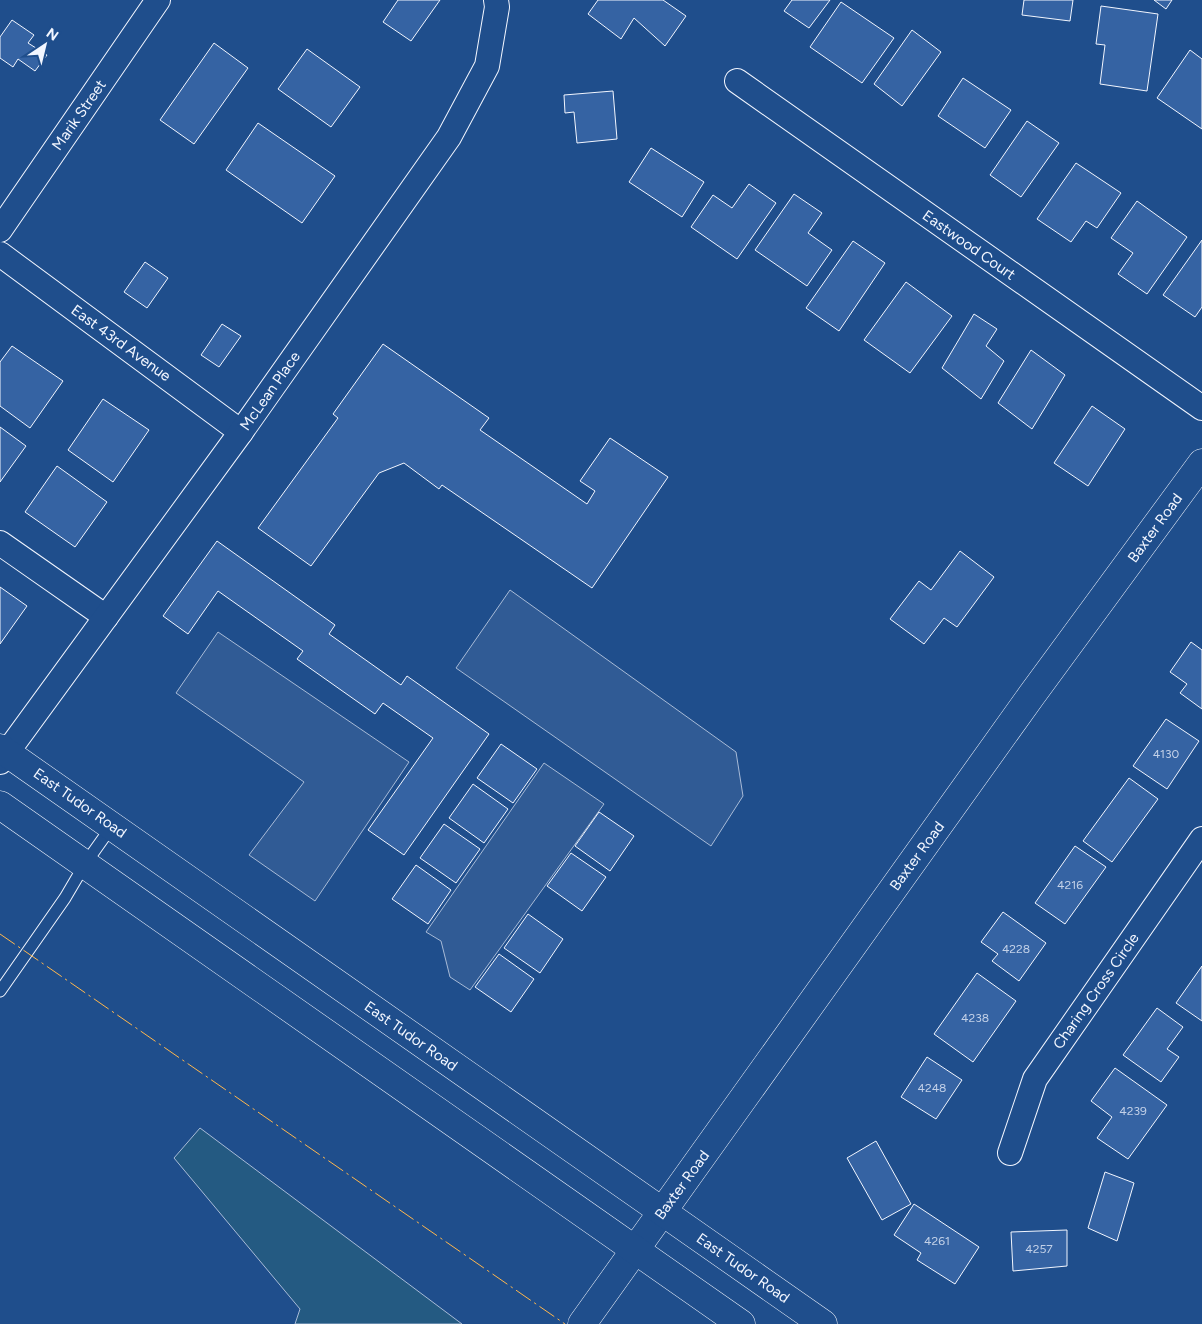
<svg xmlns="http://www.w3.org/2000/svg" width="1202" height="1324" font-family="Figtree,sans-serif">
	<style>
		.green { fill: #245a82; stroke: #a8bbd7 }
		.parking { fill: #305b95; stroke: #a8bbd7 }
		.building { fill: #3563a3; stroke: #f2f6ff }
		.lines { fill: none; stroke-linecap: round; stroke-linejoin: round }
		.service-casing { stroke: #f2f6ff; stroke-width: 13 }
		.minor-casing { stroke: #f2f6ff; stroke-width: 26 }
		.tertiary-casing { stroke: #f2f6ff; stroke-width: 29 }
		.primary-casing { stroke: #f2f6ff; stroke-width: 29 }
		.service { stroke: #1f4e8c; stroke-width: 11 }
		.minor { stroke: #1f4e8c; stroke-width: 24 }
		.tertiary { stroke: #1f4e8c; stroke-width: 28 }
		.primary { stroke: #1f4e8c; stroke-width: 28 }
		.power { stroke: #ffb74d; stroke-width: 1; stroke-dasharray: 18 4 2.5 4; stroke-linecap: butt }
		.labels { text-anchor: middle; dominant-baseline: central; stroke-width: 4; stroke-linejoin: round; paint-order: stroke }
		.number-label { font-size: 12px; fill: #c3d1e8 }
		.street-label { font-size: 15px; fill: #f2f6ff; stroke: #1f4e8c }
	</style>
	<rect width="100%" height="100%" fill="#1f4e8c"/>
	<path class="green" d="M 200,1128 L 462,1324 L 295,1324 L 300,1309 L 174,1158 Z"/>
	<g class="parking">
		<path d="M 510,590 L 736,752 L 743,796 L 711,846 L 456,668 Z"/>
		<path d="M 218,632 L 409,762 L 315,901 L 249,855 L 304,782 L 176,693 Z"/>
		<path d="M 544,763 L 604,804 L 470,990 L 450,977 L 441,941 L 426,932 Z"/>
	</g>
	<g class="building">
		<path d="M 398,0 L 440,0 L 411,41 L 383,22 Z"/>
		<path d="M 598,0 L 663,0 L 686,16 L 665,46 L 634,18 L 621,39 L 588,14 Z"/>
		<path d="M 792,0 L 830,0 L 809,28 L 784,11 Z"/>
		<path d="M 1024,0 L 1073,0 L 1070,21 L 1022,15 Z"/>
		<path d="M 1154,0 L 1172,0 L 1166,9 Z"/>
		<path d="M 841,2 L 894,38 L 862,83 L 810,47 Z"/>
		<path d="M 1101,6 L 1158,14 L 1147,91 L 1100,84 L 1105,45 L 1096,44 Z"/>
		<path d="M 12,20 L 34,35 L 28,43 L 47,55 L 35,71 L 18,59 L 13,67 L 0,58 L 0,37 Z"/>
		<path d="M 912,30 L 941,52 L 902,106 L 874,84 Z"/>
		<path d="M 214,43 L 248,68 L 194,144 L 160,120 Z"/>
		<path d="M 307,49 L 360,87 L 331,127 L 278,89 Z"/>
		<path d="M 1190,50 L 1202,59 L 1202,129 L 1157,98 Z"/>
		<path d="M 963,78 L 1011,110 L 985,148 L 938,116 Z"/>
		<path d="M 613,91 L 617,139 L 577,143 L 574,112 L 565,113 L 564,95 Z"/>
		<path d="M 1027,121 L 1059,143 L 1021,197 L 990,175 Z"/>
		<path d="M 258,123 L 335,176 L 302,223 L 226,170 Z"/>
		<path d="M 651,148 L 704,182 L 682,217 L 629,182 Z"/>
		<path d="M 1076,163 L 1121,193 L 1097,228 L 1086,221 L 1071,242 L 1037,219 Z"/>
		<path d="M 749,184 L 776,203 L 737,259 L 691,227 L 713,195 L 732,208 Z"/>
		<path d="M 794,194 L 822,213 L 808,233 L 832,250 L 807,286 L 755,250 Z"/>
		<path d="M 1137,201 L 1187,237 L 1147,294 L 1118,274 L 1133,253 L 1111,238 Z"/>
		<path d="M 1202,240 L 1202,307 L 1195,317 L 1163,295 Z"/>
		<path d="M 853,241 L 885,263 L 839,331 L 806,308 Z"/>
		<path d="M 145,262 L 168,278 L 147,308 L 124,292 Z"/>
		<path d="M 906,282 L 952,316 L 910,373 L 864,340 Z"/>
		<path d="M 974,314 L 997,329 L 986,346 L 1004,361 L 981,399 L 942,368 Z"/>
		<path d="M 222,324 L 241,336 L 219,367 L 201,355 Z"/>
		<path d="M 383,344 L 489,418 L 480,430 L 587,504 L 595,491 L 580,481 L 610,438 L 668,477 L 592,588 L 442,485 L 439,489 L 404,463 L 379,473 L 311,566 L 258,528 L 338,418 L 333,414 Z"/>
		<path d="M 12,346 L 63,381 L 30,428 L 0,406 L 0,362 Z"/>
		<path d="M 1031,350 L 1065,375 L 1032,429 L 998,403 Z"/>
		<path d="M 103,399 L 149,430 L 113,482 L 68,450 Z"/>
		<path d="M 1092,406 L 1125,429 L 1088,486 L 1054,463 Z"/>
		<path d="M 0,427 L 26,446 L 0,482 Z"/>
		<path d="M 57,466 L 107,502 L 75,547 L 25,512 Z"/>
		<path d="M 217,541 L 335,625 L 329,634 L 401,685 L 407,676 L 489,734 L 404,855 L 368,830 L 433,738 L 383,703 L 375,714 L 297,659 L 303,651 L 218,591 L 188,634 L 163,616 Z"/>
		<path d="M 960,551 L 994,577 L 957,627 L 944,618 L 924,644 L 890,619 L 919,581 L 931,590 Z"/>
		<path d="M 0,587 L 27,606 L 0,644 Z"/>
		<path d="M 1191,642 L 1202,650 L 1202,709 L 1180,693 L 1187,684 L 1170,672 Z"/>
		<path d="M 1166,719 L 1199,741 L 1167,789 L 1133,766 Z"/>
		<path d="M 501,744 L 537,769 L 513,803 L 477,778 Z"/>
		<path d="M 1129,778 L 1158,799 L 1112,862 L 1083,841 Z"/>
		<path d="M 473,784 L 508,809 L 484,843 L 449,818 Z"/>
		<path d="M 599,812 L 634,836 L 610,871 L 575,846 Z"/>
		<path d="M 444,824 L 480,849 L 456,883 L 420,858 Z"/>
		<path d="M 1075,846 L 1106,867 L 1065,924 L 1035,903 Z"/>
		<path d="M 571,853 L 606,877 L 582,911 L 547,886 Z"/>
		<path d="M 416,865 L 451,890 L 428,924 L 392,899 Z"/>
		<path d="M 1003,912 L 1046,943 L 1019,981 L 992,961 L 998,954 L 981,942 Z"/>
		<path d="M 528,914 L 563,939 L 540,973 L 504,948 Z"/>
		<path d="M 499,954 L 534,979 L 511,1012 L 475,987 Z"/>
		<path d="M 1202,966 L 1202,1021 L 1176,1003 Z"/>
		<path d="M 977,973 L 1016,1001 L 973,1062 L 934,1034 Z"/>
		<path d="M 1157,1008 L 1183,1027 L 1167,1049 L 1179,1057 L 1161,1082 L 1123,1055 Z"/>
		<path d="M 927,1057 L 962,1080 L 936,1119 L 901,1097 Z"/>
		<path d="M 1115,1068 L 1167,1105 L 1128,1159 L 1097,1138 L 1112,1117 L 1091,1101 Z"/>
		<path d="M 876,1141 L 911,1204 L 882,1220 L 847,1158 Z"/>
		<path d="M 1105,1172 L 1134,1183 L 1117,1241 L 1088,1228 Z"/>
		<path d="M 914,1204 L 979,1247 L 955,1284 L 917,1260 L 921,1253 L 894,1235 Z"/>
		<path d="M 1067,1230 L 1067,1266 L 1013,1271 L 1011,1232 Z"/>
	</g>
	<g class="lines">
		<g class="service-casing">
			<path id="service" d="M 0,991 L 65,898 L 85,864 L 112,826"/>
		</g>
		<g class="minor-casing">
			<g id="minor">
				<path d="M 737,81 L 1202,408"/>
				<path d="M 0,230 L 158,0"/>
				<path d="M 0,254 L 241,432"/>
				<path d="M 0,543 L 106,617"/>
				<path d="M 0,762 L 241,432 L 449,137 L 487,66 L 497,7 L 496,0"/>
				<path d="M 1010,1153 L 1035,1079 L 1202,839"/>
			</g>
		</g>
		<g class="tertiary-casing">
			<path id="tertiary" d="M 582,1324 L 1031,696 L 1202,463"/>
		</g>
		<g class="primary-casing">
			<g id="primary">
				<path d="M 0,748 L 823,1324"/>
				<path d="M 0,805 L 741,1324"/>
			</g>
		</g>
		<use href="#service" class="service"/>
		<use href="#minor" class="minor"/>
		<use href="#tertiary" class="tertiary"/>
		<use href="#primary" class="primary"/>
		<path class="power" d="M 0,934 L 565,1324"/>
	</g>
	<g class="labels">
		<g class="number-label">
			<text x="1166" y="754">4130</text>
			<text x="1070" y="885">4216</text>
			<text x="1016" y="949">4228</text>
			<text x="975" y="1018">4238</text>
			<text x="932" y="1088">4248</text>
			<text x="1133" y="1111">4239</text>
			<text x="937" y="1241">4261</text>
			<text x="1039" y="1249">4257</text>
		</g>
		<g class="street-label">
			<text transform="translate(79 115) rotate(-55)">Marik Street</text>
			<text transform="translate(969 245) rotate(35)">Eastwood Court</text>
			<text transform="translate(121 343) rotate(36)">East 43rd Avenue</text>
			<text transform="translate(270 391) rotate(-55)">McLean Place</text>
			<text transform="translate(1155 528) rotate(-54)">Baxter Road</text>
			<text transform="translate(80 803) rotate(35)">East Tudor Road</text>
			<text transform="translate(917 856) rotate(-54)">Baxter Road</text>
			<text transform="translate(1096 991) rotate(-55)">Charing Cross Circle</text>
			<text transform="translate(411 1036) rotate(35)">East Tudor Road</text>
			<text transform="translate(682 1185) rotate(-54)">Baxter Road</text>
			<text transform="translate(743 1268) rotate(35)">East Tudor Road</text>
		</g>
	</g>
	<g transform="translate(45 45) rotate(35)" stroke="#1f4e8c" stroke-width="4" paint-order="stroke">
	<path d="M0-4L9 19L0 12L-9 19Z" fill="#f2f6ff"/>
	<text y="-8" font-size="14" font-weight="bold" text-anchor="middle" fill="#f2f6ff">N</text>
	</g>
</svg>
